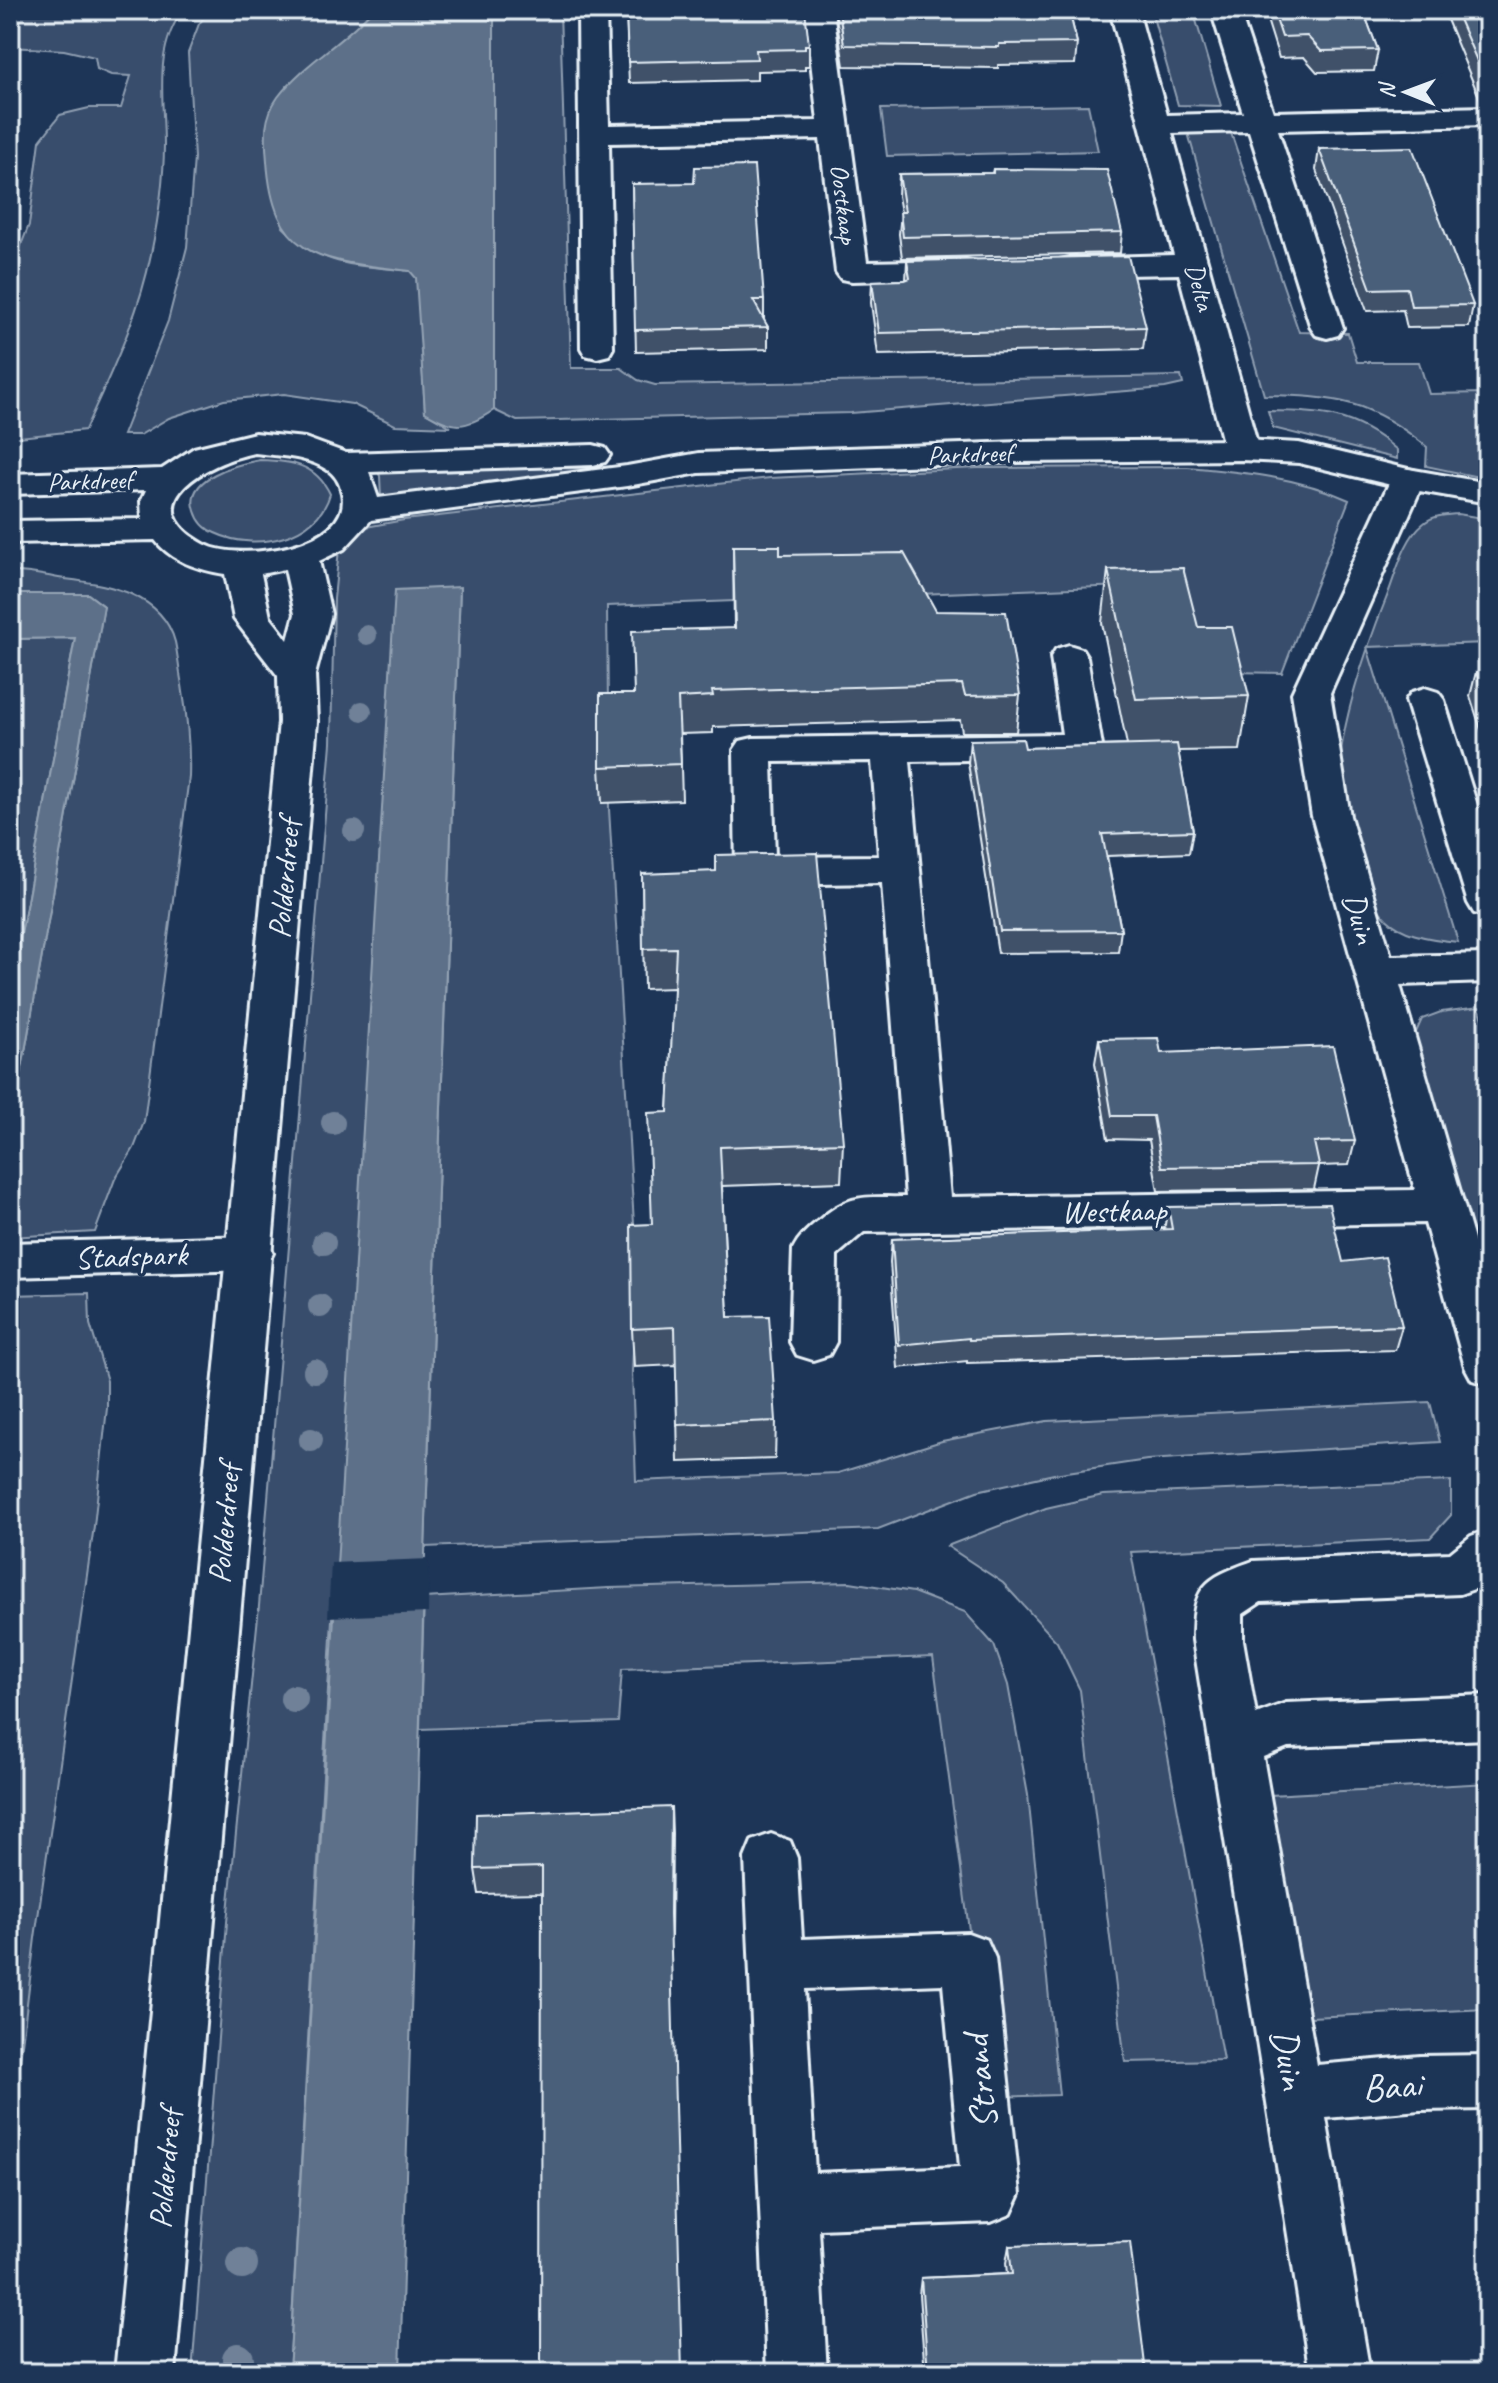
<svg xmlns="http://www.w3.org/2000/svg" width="1498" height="2383" font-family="Caveat,sans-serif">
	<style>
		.green { fill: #374d6c; stroke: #909fb2; stroke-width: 2 }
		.water { fill: #5d7089; stroke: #95a4b5; stroke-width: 2 }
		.pier { fill: #1d3557 }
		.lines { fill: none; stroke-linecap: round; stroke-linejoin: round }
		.minor-casing { stroke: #e8f1f8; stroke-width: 6 }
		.tertiary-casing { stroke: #e8f1f8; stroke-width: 6 }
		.minor { fill: #1d3557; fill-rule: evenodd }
		.tertiary { fill: #1d3557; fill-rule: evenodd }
		.tree { fill: #708198 }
		.wall { fill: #3f5169; stroke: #e8f1f8; stroke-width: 2 }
		.shaded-wall { fill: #334255; stroke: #e8f1f8; stroke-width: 2 }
		.building { fill: #495e7a; stroke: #e8f1f8; stroke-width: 2 }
		.labels { text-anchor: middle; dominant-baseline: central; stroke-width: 7; stroke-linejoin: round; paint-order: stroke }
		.far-street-label { font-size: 26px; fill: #e8f1f8; stroke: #1d3557 }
		.street-label { font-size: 32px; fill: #e8f1f8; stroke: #1d3557 }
		.near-street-label { font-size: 38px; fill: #e8f1f8; stroke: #1d3557 }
	</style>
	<rect width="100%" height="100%" fill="#1d3557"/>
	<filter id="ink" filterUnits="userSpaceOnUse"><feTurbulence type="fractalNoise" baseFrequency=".0125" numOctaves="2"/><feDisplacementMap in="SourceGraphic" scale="16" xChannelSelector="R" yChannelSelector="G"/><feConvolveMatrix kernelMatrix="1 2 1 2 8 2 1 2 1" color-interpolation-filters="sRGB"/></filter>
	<g filter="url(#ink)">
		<g class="green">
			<path d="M 10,10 L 183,10 C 153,50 164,98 164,145 C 164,179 158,220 151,254 C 139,316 111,372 85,430 L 10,438 L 10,273 L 29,225 L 40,141 L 60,115 L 89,108 L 121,108 L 131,76 L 111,75 L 97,69 L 95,57 L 64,50 L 10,47 Z"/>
			<path d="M 210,10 L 372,10 L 366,17 L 283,227 C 325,269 354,264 410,271 L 417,278 L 425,412 L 451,427 L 395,425 L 352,404 L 284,394 L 224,400 L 169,418 L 140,435 L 123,435 L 168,321 L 187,247 L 194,158 L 188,53 L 199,24 Z"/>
			<path d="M 494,10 L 560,10 L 571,368 L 621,368 L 638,380 L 655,385 L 1181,376 L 1183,384 L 1165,388 L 851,413 L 517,421 L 494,410 Z"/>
			<path d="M 1151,10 L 1193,10 L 1221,106 L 1178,105 Z"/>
			<path d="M 1088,105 L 1098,151 L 887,156 L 881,109 Z"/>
			<path d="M 1188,133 L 1231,133 L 1299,332 L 1348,333 L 1357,362 L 1419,362 L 1429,394 L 1488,393 L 1488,479 L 1426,466 L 1427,447 C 1370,400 1335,396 1264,395 Z"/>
			<path d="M 1268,411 C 1321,411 1355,414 1397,450 L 1397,459 L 1273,428 Z"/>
			<path d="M 260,460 C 291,461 316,464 330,494 C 317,539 255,552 215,533 C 205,529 198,521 195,511 C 183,477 238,464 260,460 Z"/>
			<path d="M 1187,467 C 1242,472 1298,477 1349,500 L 1282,673 L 1186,671 L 1152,585 L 607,606 L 609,809 L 637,1274 L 632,1372 L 636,1481 L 838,1473 L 942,1441 L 1047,1421 L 1430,1402 L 1440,1442 L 1147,1460 L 1054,1474 L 977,1491 L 878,1529 L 425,1547 L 460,588 L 333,1602 L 289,2373 L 192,2373 L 227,1922 L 259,1606 L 331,743 L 334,599 L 339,549 L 366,527 L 404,520 L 770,478 L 977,468 Z"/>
			<path d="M 601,468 L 381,498 L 380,476 L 376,469 Z"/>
			<path d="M 1458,514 L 1488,519 L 1488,643 L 1367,647 L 1458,942 C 1386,935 1375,920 1357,851 C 1351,830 1339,803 1339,781 C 1338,730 1367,646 1386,599 C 1396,575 1403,539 1424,523 C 1434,515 1446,515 1458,514 Z"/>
			<path d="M 10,540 L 18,540 L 10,572 C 30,571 46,576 65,579 C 107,584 162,593 175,642 C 178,656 179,671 182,685 C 187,716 190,745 189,777 L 144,1122 L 134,1148 L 115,1179 L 95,1232 L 10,1237 L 10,1136 L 104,606 L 88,594 L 10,594 Z"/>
			<path d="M 75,638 L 10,995 L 10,639 Z"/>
			<path d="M 1479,1007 L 1488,1034 L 1488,1308 L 1411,1043 L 1422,1019 L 1441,1012 Z"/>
			<path d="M 89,1293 L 90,1324 L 107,1381 L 107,1408 L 94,1526 L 35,1938 L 10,2142 L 10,1295 Z"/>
			<path d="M 1451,1481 L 1451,1515 L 1430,1538 L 1131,1552 L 1223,2060 L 1125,2062 L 1080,1690 L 1057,1642 L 1003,1583 L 947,1546 L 1046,1508 L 1103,1495 Z"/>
			<path d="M 850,1582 L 913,1592 L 965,1612 L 994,1645 L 1008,1685 L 1028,1795 L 1059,2095 L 991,2097 L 933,1657 L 622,1669 L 618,1722 L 420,1729 L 424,1598 L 609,1588 Z"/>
			<path d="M 1488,1783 L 1488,2009 L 1310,2017 L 1270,1795 Z"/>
		</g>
		<g class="water">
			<path d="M 372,10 L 494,10 L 494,410 C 464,430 455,429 425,412 L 416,278 L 410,271 C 325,260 274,263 267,161 C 265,138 263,118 278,97 C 304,63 344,42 372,10 Z"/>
			<path d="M 460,587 L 427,1489 L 400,2373 L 289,2373 L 395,590 Z"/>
			<path d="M 10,594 L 88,594 L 104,606 L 10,1136 L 10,995 L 75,638 L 10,639 Z"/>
		</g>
		<path class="pier" d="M 429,1559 L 428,1613 L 328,1617 L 331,1563 Z"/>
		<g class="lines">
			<g class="minor-casing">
				<g id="minor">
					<path d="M 578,10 L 606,10 L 609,125 L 818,121 L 805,10 L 833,10 L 867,262 L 966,260 L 977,262 L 982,269 L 977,276 L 966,278 L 852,281 L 841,279 L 836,272 L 820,139 L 609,143 L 613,348 L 609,355 L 597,358 L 585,355 L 581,348 Z"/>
					<path d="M 1110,10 L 1138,10 L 1167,115 L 1243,113 L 1211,10 L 1239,10 L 1273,112 L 1488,107 L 1488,125 L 1278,130 L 1343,328 L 1338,335 L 1327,338 L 1316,335 L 1311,328 L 1249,131 L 1172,133 L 1259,450 L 1254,457 L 1242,460 L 1230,457 L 1225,450 L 1179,274 L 1070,276 L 1059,274 L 1054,267 L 1059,260 L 1070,258 L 1174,255 Z"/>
					<path d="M 1408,469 L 1420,472 L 1425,479 L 1330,693 L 1350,816 L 1391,956 L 1488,954 L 1488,982 L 1400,985 L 1488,1288 L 1488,1385 L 1472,1380 L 1465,1367 L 1425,1223 L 864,1232 L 837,1255 L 836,1342 L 829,1355 L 813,1360 L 797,1355 L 790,1342 L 793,1249 C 799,1237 807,1230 818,1221 C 851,1192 865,1198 906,1197 L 882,883 L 756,885 L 742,881 L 736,871 L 734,750 L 740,741 L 753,738 L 1062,734 L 1051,657 L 1056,649 L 1069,645 L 1082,649 L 1087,657 L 1102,746 L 1096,755 L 1083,758 L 910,761 L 950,1197 L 1415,1190 L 1312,816 L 1292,693 L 1391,479 L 1396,472 ZM 872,761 L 879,856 L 775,857 L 772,762 Z"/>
					<path d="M 1425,688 L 1438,692 L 1444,700 L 1488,840 L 1488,917 L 1474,913 L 1468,903 L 1406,700 L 1412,692 Z"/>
					<path d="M 251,1236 L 267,1241 L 273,1253 L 267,1265 L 251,1270 L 10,1277 L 10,1243 Z"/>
					<path d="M 1488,1530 L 1488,1579 L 1477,1588 L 1460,1594 L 1261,1602 L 1243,1614 L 1243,1640 L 1256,1714 L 1286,1703 L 1488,1695 L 1488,1739 L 1288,1747 L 1263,1757 L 1317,2065 L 1420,2056 L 1488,2055 L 1488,2109 L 1420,2110 L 1326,2118 L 1370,2373 L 1310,2373 L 1193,1640 C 1193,1587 1202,1579 1253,1561 L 1450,1553 L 1471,1536 Z"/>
					<path d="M 771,1834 L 790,1841 L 797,1858 L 802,1939 L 968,1933 L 987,1940 L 995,1958 L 1020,2194 L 1011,2214 L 991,2222 L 819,2229 L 827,2373 L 767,2373 L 745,1858 L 752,1841 ZM 943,1984 L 960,2167 L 815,2173 L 805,1989 Z"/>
				</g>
			</g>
			<g class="tertiary-casing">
				<path id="tertiary" d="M 255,433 L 305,438 L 346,453 L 593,445 L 605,448 L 610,455 L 605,462 L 593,465 L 369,472 L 378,498 L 627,466 L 699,453 L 1020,442 L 1242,440 L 1299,443 L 1408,469 L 1488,483 L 1488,503 L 1408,489 L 1299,463 L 1242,460 L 1020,462 L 699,473 L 627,486 L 371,520 L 344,549 L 319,561 L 331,614 L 315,675 L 317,722 L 175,2373 L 115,2373 L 279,722 L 278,676 L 234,619 L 225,574 C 199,570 171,561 155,540 L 10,543 L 10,521 L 142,519 L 141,501 L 146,490 L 10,494 L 10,474 L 162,469 L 194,448 ZM 255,453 C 278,456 306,456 326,469 C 335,474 340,483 342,493 C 354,548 238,563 204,544 C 130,504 210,461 255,453 ZM 285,569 L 295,614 L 288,640 L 270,617 L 261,574 Z"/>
			</g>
			<use href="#minor" class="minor"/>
			<use href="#tertiary" class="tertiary"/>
		</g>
		<g class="tree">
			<circle cx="367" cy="635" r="10"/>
			<circle cx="362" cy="711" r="10"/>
			<circle cx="354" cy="831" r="11"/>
			<circle cx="333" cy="1123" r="12"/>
			<circle cx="324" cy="1243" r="12"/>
			<circle cx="320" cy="1306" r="12"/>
			<circle cx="315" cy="1371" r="12"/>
			<circle cx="311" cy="1440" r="12"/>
			<circle cx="294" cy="1699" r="14"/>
			<circle cx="242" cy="2264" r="16"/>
			<circle cx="238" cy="2359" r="16"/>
		</g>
		<g class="wall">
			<path d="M 626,10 L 809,45 L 809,66 L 805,66 L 805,70 L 757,71 L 757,80 L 629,83 Z"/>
			<path d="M 835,10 L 1069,10 L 1077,43 L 1075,64 L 998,65 L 998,68 L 844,66 Z"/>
			<path d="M 1264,10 L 1363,10 L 1378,50 L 1374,71 L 1317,72 L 1304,57 L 1279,58 Z"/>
			<path d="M 1443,10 L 1488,10 L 1488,105 L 1482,104 Z"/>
			<path d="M 1319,149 L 1473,305 L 1469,327 L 1407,328 L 1403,310 L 1367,311 L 1316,170 Z"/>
			<path d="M 993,169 L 1122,232 L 1120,253 L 902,258 L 899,234 L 901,212 L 898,196 L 899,174 L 992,173 Z"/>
			<path d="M 632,184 L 764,300 L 764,321 L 768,327 L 768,349 L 636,352 Z"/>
			<path d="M 907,261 L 1146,327 L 1143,349 L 878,355 L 871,303 L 872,281 L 906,280 Z"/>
			<path d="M 733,546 L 780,555 L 936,611 L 1020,695 L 1016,732 L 962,732 L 960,720 L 713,727 L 713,733 L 680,734 L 682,800 L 602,803 L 600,767 L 634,694 L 734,628 Z"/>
			<path d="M 1108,570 L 1198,627 L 1249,696 L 1240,750 L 1178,751 L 1193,831 L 1189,853 L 1107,856 L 1121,930 L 1118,952 L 998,953 L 968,763 L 970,740 L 1025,748 L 1127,745 L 1102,623 Z"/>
			<path d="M 1488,671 L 1488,751 L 1470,696 L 1476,672 Z"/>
			<path d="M 642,874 L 843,1143 L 841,1182 L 722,1186 L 728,1317 L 776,1421 L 775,1459 L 678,1462 L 676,1365 L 634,1367 L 632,1329 L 652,1224 L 668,1112 L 675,988 L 644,989 Z"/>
			<path d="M 1099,1039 L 1161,1053 L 1355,1141 L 1349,1165 L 1319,1166 L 1314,1189 L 1158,1191 L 1149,1140 L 1108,1139 L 1095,1063 Z"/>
			<path d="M 1168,1207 L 1343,1262 L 1402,1326 L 1395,1350 L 967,1363 L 967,1361 L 898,1368 L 890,1262 L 892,1239 L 1164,1230 Z"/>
			<path d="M 672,1833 L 542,1893 L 479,1894 L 475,1869 Z"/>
			<path d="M 1009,2246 L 1146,2373 L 925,2373 L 919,2295 L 921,2278 L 1007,2274 L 1006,2263 Z"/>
		</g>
		<path class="shaded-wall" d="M 671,1807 L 672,1833 L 671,1939 L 670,1914 Z"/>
		<g class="building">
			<path d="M 626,10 L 805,10 L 809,45 L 805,45 L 805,49 L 756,50 L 757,59 L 628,62 Z"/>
			<path d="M 839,10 L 1069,10 L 1077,43 L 999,44 L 999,47 L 844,45 Z"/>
			<path d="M 1273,10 L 1363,10 L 1378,50 L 1321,51 L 1307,36 L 1282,37 Z"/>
			<path d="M 1455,10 L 1488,10 L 1488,84 L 1487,84 Z"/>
			<path d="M 1412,147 L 1473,305 L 1411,306 L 1407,288 L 1371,289 L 1319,149 Z"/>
			<path d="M 754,166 L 764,300 L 753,300 L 768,327 L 635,330 L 632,184 L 694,183 L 695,167 Z"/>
			<path d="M 993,169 L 1107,170 L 1122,232 L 903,237 L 900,212 L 905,212 L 899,174 L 993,173 Z"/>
			<path d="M 1128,256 L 1146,327 L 879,333 L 872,281 L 905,280 L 910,278 L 907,261 Z"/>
			<path d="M 733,546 L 780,546 L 780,555 L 904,553 L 936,611 L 1006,612 L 1020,695 L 965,696 L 962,684 L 712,691 L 713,696 L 678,698 L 681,764 L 600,767 L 600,694 L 634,694 L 632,631 L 735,628 Z"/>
			<path d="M 1183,568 L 1198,627 L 1232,627 L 1249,696 L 1136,699 L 1108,570 Z"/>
			<path d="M 1488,671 L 1488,708 L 1476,672 Z"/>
			<path d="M 1023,739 L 1025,748 L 1177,744 L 1193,831 L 1102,834 L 1121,930 L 1000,931 L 970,740 Z"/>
			<path d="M 817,853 L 843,1143 L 720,1147 L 728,1317 L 769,1316 L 776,1421 L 677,1425 L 675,1327 L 632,1329 L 631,1225 L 652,1224 L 648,1113 L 668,1112 L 676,948 L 643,949 L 642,874 L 716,871 L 716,855 Z"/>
			<path d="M 1158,1038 L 1161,1053 L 1333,1046 L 1355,1141 L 1314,1142 L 1319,1165 L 1162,1167 L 1153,1116 L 1112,1116 L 1099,1039 Z"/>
			<path d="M 1329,1204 L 1343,1262 L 1385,1257 L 1402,1326 L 969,1340 L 969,1338 L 899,1345 L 892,1239 L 1172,1229 L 1168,1207 Z"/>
			<path d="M 671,1807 L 670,1914 L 682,2373 L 541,2373 L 542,1867 L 475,1869 L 476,1814 Z"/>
			<path d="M 1130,2242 L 1146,2373 L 928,2373 L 921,2278 L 1012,2274 L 1009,2246 Z"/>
		</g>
	</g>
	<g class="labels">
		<g class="far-street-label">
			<text transform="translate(844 204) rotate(83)">Oostkaap</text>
			<text transform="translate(1200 287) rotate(75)">Delta</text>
			<text transform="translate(970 454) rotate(-2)">Parkdreef</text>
			<text transform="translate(90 481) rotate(-2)">Parkdreef</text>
		</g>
		<g class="street-label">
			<text transform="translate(284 879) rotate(-85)">Polderdreef</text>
			<text transform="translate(1360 918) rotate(74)">Duin</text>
			<text transform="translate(1114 1211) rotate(-1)">Westkaap</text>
			<text transform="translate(131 1256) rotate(-2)">Stadspark</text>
			<text transform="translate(224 1524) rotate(-85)">Polderdreef</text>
			<text transform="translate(165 2169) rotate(-85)">Polderdreef</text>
		</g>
		<g class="near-street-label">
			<text transform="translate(1289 2059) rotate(80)">Duin</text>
			<text transform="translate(980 2082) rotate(-96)">Strand</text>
			<text transform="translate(1392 2086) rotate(-4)">Baai</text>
		</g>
	</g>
	<rect width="1498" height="2383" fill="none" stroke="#1d3557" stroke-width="40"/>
	<rect x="20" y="20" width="1458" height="2343" fill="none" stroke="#e8f1f8" stroke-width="3" filter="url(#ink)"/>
	<g transform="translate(1406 92) rotate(271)" stroke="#1d3557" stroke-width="6" paint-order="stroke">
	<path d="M0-6L14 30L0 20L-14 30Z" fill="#e8f1f8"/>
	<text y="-12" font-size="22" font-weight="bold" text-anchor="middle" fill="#e8f1f8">N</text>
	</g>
</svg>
